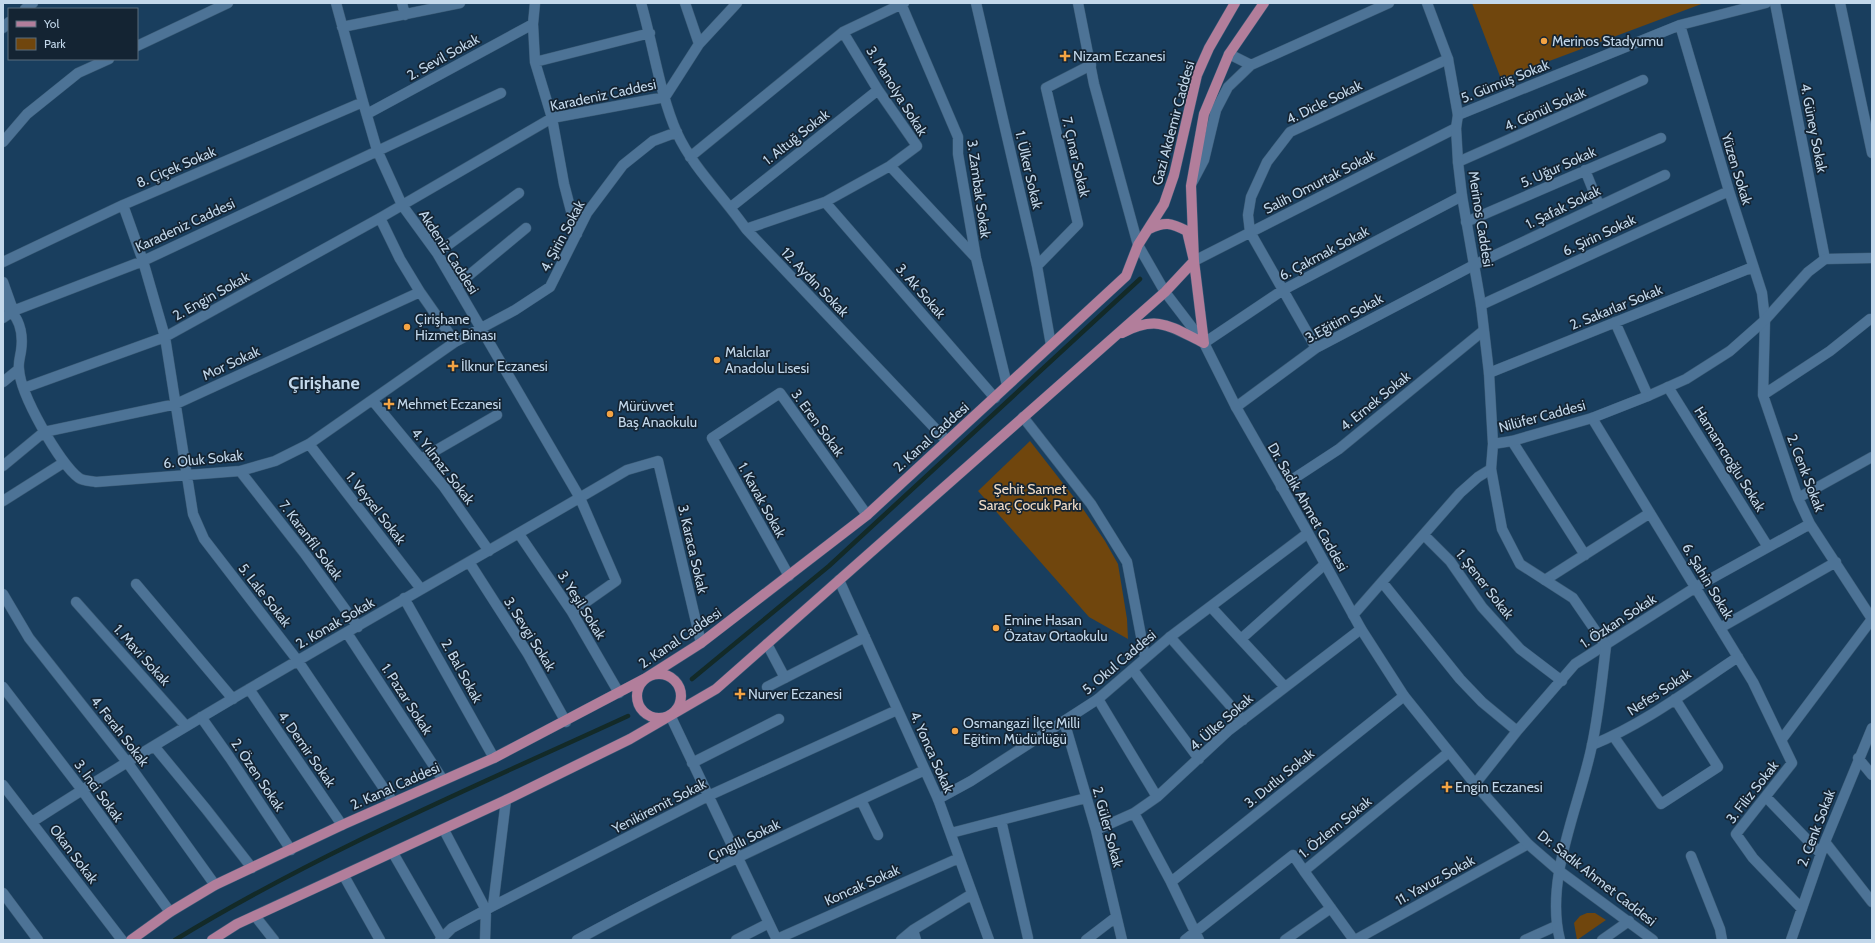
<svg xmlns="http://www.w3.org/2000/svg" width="1875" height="943" font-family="Cabin,sans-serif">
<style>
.green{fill:#70460d}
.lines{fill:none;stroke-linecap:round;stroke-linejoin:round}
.stream{stroke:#132a28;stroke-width:4.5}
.minor-casing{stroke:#3a5a75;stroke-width:11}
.tertiary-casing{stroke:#3a5a75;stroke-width:11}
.secondary-casing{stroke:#3a5a75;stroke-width:11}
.primary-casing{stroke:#3a5a75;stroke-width:11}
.minor{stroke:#4d7396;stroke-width:10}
.tertiary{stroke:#4d7396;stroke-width:10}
.secondary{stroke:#4d7396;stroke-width:10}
.primary{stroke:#b27e9b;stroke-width:10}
.poi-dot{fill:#f4a444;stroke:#142433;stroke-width:1.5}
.labels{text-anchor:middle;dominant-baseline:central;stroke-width:3.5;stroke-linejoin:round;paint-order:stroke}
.poi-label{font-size:14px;fill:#c3d8eb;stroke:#142433;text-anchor:start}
.street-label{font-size:14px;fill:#c3d8eb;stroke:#142433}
.park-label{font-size:14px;fill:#f0dcc7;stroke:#142433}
.district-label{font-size:18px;font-weight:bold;fill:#c3d8eb;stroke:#142433}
</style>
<rect width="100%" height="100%" fill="#193e5e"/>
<!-- green -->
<path class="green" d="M1472 3H1704L1501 79Z
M1030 441 1083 509 1105 541 1118 564 1127 619 1128 639 1089 617 978 491Z
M1587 913H1595L1606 920 1577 940 1574 923 1580 916Z"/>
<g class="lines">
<!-- stream -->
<path class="stream" d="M692 679 829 566 1140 279
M175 940C319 852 476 786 628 716"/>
<!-- minor casing -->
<g class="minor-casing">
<path id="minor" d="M336 3 363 102 377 150 402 205 437 253 580 498 616 581 572 612
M402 3 405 15
M535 3 533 24 535 62 552 118 564 184 577 234
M641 3C653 44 660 95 677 133 693 168 724 197 746 229L947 441
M685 3 699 44
M976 3 1037 266 1051 345
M1775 3 1825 259
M1840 3 1872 153
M902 6 958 137V154L976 258 1007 385
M1680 25 1729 191 1762 293 1765 320 1763 395 1798 498 1810 524 1872 619
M342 27 460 3
M137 46 228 3
M1229 54 1251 65
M535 62 650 33
M367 114 533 24
M1458 115 1680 25 1766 3
M3 142 27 114 78 73 109 59
M690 157 843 32 904 3
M1458 162 1643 80
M890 166 976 258
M1585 170 1599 205
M1193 181 1204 160 1216 110 1228 87 1251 65 1389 3
M825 202 995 398
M123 205 143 261 165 337 193 514 204 539 298 661 393 802
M731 207 878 90
M380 218 400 259 420 292 455 342
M1466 222 1661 138
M746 229 825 202 890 166 917 146 878 90 843 32
M437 253 519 193
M1194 261 1456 128
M3 262 123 205 363 102
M1037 266 1078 224 1046 88 1091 65
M3 282 13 310
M456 286 526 228
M3 303C19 316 24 331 21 351 20 357 18 364 19 369 20 394 59 463 79 478 83 481 91 481 96 482L240 471 275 461 309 444 455 342 515 310 550 287 587 213 623 165 653 141 677 132
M1481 305 1729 191
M3 318 13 311 143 261 501 93
M1615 322 1648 396
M1204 343 1283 290 1462 196
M1316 348 1250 232 1248 215 1251 197 1267 162 1290 132 1448 59
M1489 373 1753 267
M3 382 19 369
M1668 387 1768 547
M24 388 165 337 380 218 552 118 665 97 699 44 737 3
M1763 395 1830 351 1870 319
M373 401 444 487 489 551
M1236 407 1316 348 1474 265 1665 175
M1023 417 1091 504 1127 562 1145 657
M1592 418 1753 682 1792 763 1736 834 1753 858 1802 909
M1512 441 1585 555
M309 444 421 589
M421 459 497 415
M3 466 44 432 176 404 420 292
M240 471 305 554 358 627
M1281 487 1339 449 1483 331
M1798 498 1872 457
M3 501 63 463
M519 534 572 612 619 693
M1424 535 1450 561 1482 607 1520 649 1562 681
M469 562 528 654 566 722
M789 576 712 438 780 393 867 515
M839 580 938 799 989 940
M1545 580 1650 513
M1382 582 1460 679 1482 702 1517 731
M136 584 233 699
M3 594 29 638 127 762 215 885
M404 598 494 758
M76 602 186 726
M1211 607 1285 687
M1353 615 1460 493 1478 477 1491 469
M1720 628 1836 562
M347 633 443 780
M1170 637 1243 720
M1241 639 1325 564
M767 644 785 678
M1133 670 1199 759
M3 687 82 790 170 912
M767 687 865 637
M249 689 342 825
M1098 699 1157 797
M670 715 777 940
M201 717 230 758 291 850
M1064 721 1096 830 1122 940
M1614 737 1661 804 1718 767 1675 699
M1782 739 1872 619
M1592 745C1644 724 1691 688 1738 657
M154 746 206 809 252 868
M1858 758 1872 775
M692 763 779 719
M1475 784 1517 731 1575 664 1696 587 1810 524
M3 785 122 940
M1766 797 1821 854
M861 800 878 835
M1134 813 1171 882 1199 940
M1001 820 1028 938
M32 822C226 697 429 587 627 470L658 461 701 643
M444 830 486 910 485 940
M1096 830 1134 813 1157 797 1228 731 1361 629
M951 833 1086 798
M1825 842 1872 902
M393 853 442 938
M1691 856 1720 929 1722 940
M1304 871 1354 940
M344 876 380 940
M1171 882 1404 696
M3 893 38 940
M493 906 506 800
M255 916 274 940
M913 930 916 940
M777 939 959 858
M440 940 452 928 493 906 708 796 897 710
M577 940C690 878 808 824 925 770
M736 940 769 923
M901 940 913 930 972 894
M1086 940 1116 917
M1185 940 1293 855 1304 871 1449 752
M1285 940 1331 908
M1355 940 1528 844
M1525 940 1556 926
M1791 940 1825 842 1872 728"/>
</g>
<!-- tertiary casing -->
<g class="tertiary-casing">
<path id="tertiary" d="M25 9 33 3
M3 28 9 22"/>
</g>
<!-- secondary casing -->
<g class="secondary-casing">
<path id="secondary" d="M1078 3 1094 84 1138 245 1165 292 1204 343 1236 407 1308 533 1361 629 1404 696 1475 784 1528 844 1558 870 1653 940
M1427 3 1448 59 1458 115 1456 128 1458 162 1462 196 1481 305 1489 373 1493 444
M938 799 971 781 1098 699 1170 637 1308 533
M1560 940C1544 878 1580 805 1592 745 1599 712 1602 679 1606 646L1573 598 1520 564 1502 529 1491 469 1493 444 1512 441 1592 418 1648 396 1686 379 1730 351 1765 320 1808 272 1825 259 1872 258
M1602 940 1629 921"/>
</g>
<!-- primary casing -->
<g class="primary-casing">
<path id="primary" d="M1149 229C1165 221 1171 223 1187 231L1194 261 1204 343
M1122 333C1158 314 1171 327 1204 343
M637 696a22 22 0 1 1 44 0a22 22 0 1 1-44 0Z
M131 940 170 912 215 885 342 825 494 758 646 678 701 643 867 515 1126 276 1138 245 1164 204 1174 175 1197 75 1209 48 1235 3
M212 940 237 924 506 800 630 739 716 689 1165 292 1194 261 1191 186 1204 114 1229 54 1264 3"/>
</g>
<!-- minor -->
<use href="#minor" class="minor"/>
<!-- tertiary -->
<use href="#tertiary" class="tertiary"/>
<!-- secondary -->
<use href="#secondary" class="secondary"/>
<!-- primary -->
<use href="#primary" class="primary"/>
</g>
<!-- markers -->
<g class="poi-dot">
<circle cx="1544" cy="41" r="4"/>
<path d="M1063 50h4v4h4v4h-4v4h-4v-4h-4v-4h4z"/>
<circle cx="407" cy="327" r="4"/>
<circle cx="717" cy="360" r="4"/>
<path d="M451 360h4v4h4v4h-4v4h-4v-4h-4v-4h4z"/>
<path d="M387 398h4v4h4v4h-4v4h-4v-4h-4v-4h4z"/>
<circle cx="610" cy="414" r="4"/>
<circle cx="996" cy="628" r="4"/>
<path d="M738 688h4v4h4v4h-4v4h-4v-4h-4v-4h4z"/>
<circle cx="955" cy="731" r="4"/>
<path d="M1445 781h4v4h4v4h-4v4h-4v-4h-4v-4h4z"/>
</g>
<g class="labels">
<!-- poi labels -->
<g class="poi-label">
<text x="1552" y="41">Merinos Stadyumu</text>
<text x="1073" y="56">Nizam Eczanesi</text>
<text x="415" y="319">Çirişhane<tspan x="415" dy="16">Hizmet Binası</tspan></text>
<text x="725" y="352">Malcılar<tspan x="725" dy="16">Anadolu Lisesi</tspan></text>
<text x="461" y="366">İlknur Eczanesi</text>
<text x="397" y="404">Mehmet Eczanesi</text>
<text x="618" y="406">Mürüvvet<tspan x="618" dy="16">Baş Anaokulu</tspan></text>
<text x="1004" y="620">Emine Hasan<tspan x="1004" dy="16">Özatav Ortaokulu</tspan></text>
<text x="748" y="694">Nurver Eczanesi</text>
<text x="963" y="723">Osmangazi İlçe Milli<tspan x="963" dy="16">Eğitim Müdürlüğü</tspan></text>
<text x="1455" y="787">Engin Eczanesi</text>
</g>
<!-- street labels -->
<g class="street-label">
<text transform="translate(443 57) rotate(-29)">2. Sevil Sokak</text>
<text transform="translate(1505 81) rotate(-22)">5. Gümüş Sokak</text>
<text transform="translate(897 91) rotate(58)">3. Manolya Sokak</text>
<text transform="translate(603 95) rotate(-12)">Karadeniz Caddesi</text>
<text transform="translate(1324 102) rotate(-26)">4. Dicle Sokak</text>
<text transform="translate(1545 109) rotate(-24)">4. Gönül Sokak</text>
<text transform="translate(1173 123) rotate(-75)">Gazi Akdemir Caddesi</text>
<text transform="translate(1814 128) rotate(79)">4. Güney Sokak</text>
<text transform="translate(796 137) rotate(-38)">1. Altuğ Sokak</text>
<text transform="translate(1076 157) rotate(77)">7. Çınar Sokak</text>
<text transform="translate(176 167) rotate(-23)">8. Çiçek Sokak</text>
<text transform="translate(1558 167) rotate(-24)">5. Uğur Sokak</text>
<text transform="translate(1737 169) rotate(73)">Yüzen Sokak</text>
<text transform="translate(1029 170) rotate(77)">1. Ülker Sokak</text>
<text transform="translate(1319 182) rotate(-27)">Salih Omurtak Sokak</text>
<text transform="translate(979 189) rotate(82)">3. Zambak Sokak</text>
<text transform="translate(1563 207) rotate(-26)">1. Şafak Sokak</text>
<text transform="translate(1481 219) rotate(81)">Merinos Caddesi</text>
<text transform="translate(185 225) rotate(-25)">Karadeniz Caddesi</text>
<text transform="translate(1599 235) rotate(-25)">6. Şirin Sokak</text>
<text transform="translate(562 236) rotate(-62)">4. Şirin Sokak</text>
<text transform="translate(449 252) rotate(57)">Akdeniz Caddesi</text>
<text transform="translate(1324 253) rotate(-28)">6. Çakmak Sokak</text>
<text transform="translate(815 282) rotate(46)">12. Aydın Sokak</text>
<text transform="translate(921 291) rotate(49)">3. Ak Sokak</text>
<text transform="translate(211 296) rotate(-29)">2. Engin Sokak</text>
<text transform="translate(1616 307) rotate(-22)">2. Sakarlar Sokak</text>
<text transform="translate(1344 318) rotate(-29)">3.Eğitim Sokak</text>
<text transform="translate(231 363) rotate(-25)">Mor Sokak</text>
<text transform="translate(1375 401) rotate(-39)">4. Ernek Sokak</text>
<text transform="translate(1542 416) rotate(-15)">Nilüfer Caddesi</text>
<text transform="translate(818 423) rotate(54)">3. Eren Sokak</text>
<text transform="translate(931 437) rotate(-42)">2. Kanal Caddesi</text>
<text transform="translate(203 459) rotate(-6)">6. Oluk Sokak</text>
<text transform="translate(1730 459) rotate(58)">Hamamcıoğlu Sokak</text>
<text transform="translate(443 466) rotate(52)">4. Yılmaz Sokak</text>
<text transform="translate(1806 473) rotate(69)">2. Cenk Sokak</text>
<text transform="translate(762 500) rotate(61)">1. Kavak Sokak</text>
<text transform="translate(1308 507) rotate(60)">Dr. Sadık Ahmet Caddesi</text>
<text transform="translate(376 508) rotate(52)">1. Veysel Sokak</text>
<text transform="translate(311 540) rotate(53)">7. Karanfil Sokak</text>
<text transform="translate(693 549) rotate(77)">3. Karaca Sokak</text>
<text transform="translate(1708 581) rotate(59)">6. Şahin Sokak</text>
<text transform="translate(1485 584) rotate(52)">1. Şener Sokak</text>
<text transform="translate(265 595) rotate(52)">5. Lale Sokak</text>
<text transform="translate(582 605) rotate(58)">3. Yeşil Sokak</text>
<text transform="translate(1618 621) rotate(-33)">1. Özkan Sokak</text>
<text transform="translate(335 623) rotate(-30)">2. Konak Sokak</text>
<text transform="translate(530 634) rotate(58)">3. Sevgi Sokak</text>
<text transform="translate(680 638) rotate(-34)">2. Kanal Caddesi</text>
<text transform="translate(142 655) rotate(48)">1. Mavi Sokak</text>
<text transform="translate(1119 662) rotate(-40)">5. Okul Caddesi</text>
<text transform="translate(462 671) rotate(61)">2. Bal Sokak</text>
<text transform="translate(1659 692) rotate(-33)">Nefes Sokak</text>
<text transform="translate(407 699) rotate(57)">1. Pazar Sokak</text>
<text transform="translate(1221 722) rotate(-41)">4. Ülke Sokak</text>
<text transform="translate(120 731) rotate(52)">4. Ferah Sokak</text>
<text transform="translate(307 749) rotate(55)">4. Demir Sokak</text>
<text transform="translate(932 752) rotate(66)">4. Yonca Sokak</text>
<text transform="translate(258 775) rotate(56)">2. Özen Sokak</text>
<text transform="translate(1279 778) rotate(-39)">3. Dutlu Sokak</text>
<text transform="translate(395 786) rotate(-24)">2. Kanal Caddesi</text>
<text transform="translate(99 791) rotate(54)">3. İnci Sokak</text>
<text transform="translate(1752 792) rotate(-52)">3. Filiz Sokak</text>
<text transform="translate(659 806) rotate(-27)">Yenikiremit Sokak</text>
<text transform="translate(1108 827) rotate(75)">2. Güler Sokak</text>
<text transform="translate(1335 827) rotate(-39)">1. Özlem Sokak</text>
<text transform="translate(1816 828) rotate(-69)">2. Cenk Sokak</text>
<text transform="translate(744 840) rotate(-26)">Çıngıllı Sokak</text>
<text transform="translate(74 854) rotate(53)">Okan Sokak</text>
<text transform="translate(1597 878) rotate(38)">Dr. Sadık Ahmet Caddesi</text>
<text transform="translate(1435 880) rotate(-29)">11. Yavuz Sokak</text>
<text transform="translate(862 885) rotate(-24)">Koncak Sokak</text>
</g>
<!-- park labels -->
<g class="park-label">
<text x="1030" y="489">Şehit Samet<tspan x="1030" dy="16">Saraç Çocuk Parkı</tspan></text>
</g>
<!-- district labels -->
<g class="district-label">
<text x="324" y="383">Çirişhane</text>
</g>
</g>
<!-- border -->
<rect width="1875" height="943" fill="none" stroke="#c3d8eb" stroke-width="8"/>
<!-- legend -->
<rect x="8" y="8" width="130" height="52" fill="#142433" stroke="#5a6c7d"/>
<rect x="16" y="21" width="20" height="6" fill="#b27e9b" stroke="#5a6c7d"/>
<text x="44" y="28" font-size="12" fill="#c3d8eb">Yol</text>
<rect x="16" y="38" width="20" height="12" fill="#70460d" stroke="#5a6c7d"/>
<text x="44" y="48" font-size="12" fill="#c3d8eb">Park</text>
</svg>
